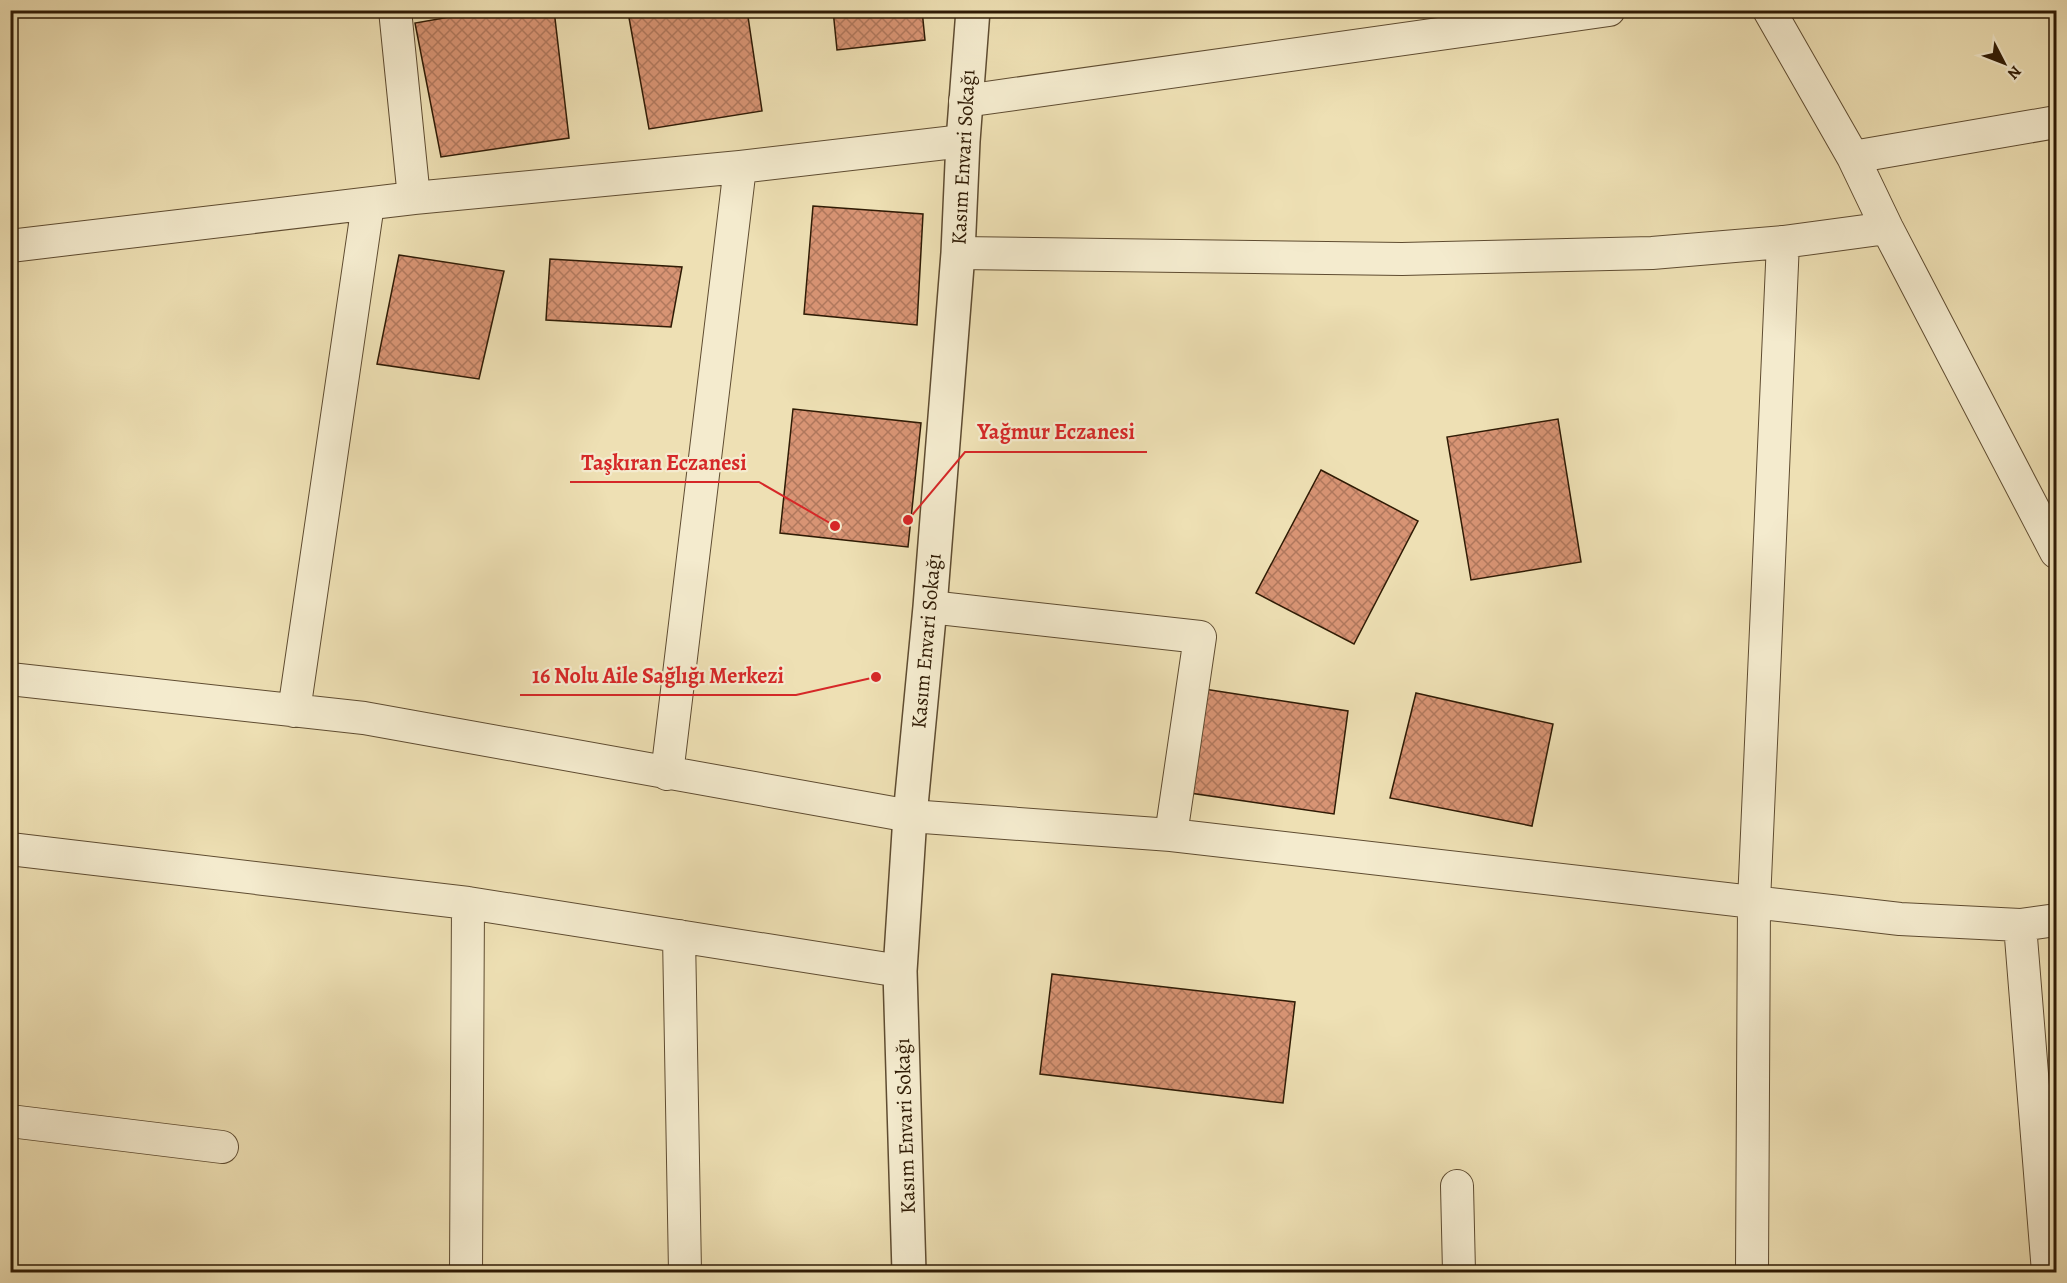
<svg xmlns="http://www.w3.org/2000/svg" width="2067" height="1283" font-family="Alegreya,serif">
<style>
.building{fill:url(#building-cross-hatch);stroke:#2f1b05;stroke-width:1.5}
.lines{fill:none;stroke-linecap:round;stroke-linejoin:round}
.minor-casing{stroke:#5f4c31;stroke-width:34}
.tertiary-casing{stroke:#5f4c31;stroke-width:36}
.minor{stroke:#f4ebce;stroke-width:32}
.tertiary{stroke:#f4ebce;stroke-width:33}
.labels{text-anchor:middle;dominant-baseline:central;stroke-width:4.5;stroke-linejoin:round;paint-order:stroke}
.street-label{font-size:21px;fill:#2f1b05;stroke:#f4ebce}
.leader{fill:none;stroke:#d62828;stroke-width:2}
.callout-dot{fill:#d62828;stroke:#f4ebce;stroke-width:2}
.callout-label{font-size:22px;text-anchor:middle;font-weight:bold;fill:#d62828;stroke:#f4ebce;stroke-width:4.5;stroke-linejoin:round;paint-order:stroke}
</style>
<defs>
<pattern id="building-cross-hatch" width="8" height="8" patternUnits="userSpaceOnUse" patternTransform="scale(1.5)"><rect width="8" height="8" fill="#d89474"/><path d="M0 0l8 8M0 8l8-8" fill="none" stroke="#b0785d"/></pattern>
</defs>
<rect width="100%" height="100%" fill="#eee0b4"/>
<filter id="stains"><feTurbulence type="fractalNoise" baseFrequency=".00333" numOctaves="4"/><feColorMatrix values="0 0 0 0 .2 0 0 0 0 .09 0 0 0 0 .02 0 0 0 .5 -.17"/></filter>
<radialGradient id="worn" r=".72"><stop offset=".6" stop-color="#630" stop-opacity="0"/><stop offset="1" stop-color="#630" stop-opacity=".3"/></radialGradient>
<!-- building -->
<path class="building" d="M490 10H554L569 138 441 157 415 23Z
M641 10H747L762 111 649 129 628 12Z
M833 10H922L925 40 837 50Z
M813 206 923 214 917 325 804 314Z
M399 255 504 271 479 379 377 364Z
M550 259 682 267 671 327 546 320Z
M793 409 921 423 908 547 780 533Z
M1558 419 1581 562 1471 580 1447 437Z
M1321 470 1418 521 1354 644 1256 593Z
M1204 689 1348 711 1334 814 1190 793Z
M1416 693 1553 724 1532 826 1390 798Z
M1052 974 1295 1002 1283 1103 1040 1074Z"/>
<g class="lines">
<!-- minor casing -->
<g class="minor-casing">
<path id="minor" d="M395 10 414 198
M1769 10 1853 157 1887 228 2056 552
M965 101 1609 10
M1853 157 2056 122
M10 246 414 198 740 167 963 141
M958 253 1402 259 1652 253 1783 242 1887 228
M930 607 1200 637 1171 835
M10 679 364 718 910 816 1171 835 1900 919 2020 925 2056 920
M294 711 368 204
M667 774 740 167
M10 849 468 903 900 971
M2020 925 2048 1272
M679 936 685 1272
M10 1121 222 1147
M1457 1186 1459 1272
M466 1272 468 903
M1752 1272 1754 902 1783 242"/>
</g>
<!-- tertiary casing -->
<g class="tertiary-casing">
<path id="tertiary" d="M909 1272 900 971 910 816 930 607 958 253 963 141 973 10"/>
</g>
<!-- minor -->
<use href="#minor" class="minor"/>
<!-- tertiary -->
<use href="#tertiary" class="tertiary"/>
</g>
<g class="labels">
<!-- street labels -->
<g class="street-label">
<text transform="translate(963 157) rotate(-87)">Kasım Envari Sokağı</text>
<text transform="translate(926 641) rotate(-85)">Kasım Envari Sokağı</text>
<text transform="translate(905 1126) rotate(-92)">Kasım Envari Sokağı</text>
</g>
</g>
<!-- callouts -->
<path class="leader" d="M908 520L965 452H1147M835 526L759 482H570M876 677L796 695H520"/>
<g class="callout-dot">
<circle cx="908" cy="520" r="6"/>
<circle cx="835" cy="526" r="6"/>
<circle cx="876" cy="677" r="6"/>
</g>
<g class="callout-label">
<text x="1056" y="439">Yağmur Eczanesi</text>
<text x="664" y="470">Taşkıran Eczanesi</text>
<text x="658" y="683">16 Nolu Aile Sağlığı Merkezi</text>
</g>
<!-- margin -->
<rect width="2067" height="1283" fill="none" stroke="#eee0b4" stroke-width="36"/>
<rect x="12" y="12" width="2043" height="1259" fill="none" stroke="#2f1b05" stroke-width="3"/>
<rect x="18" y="18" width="2031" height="1247" fill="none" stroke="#2f1b05" stroke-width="1.5"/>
<!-- north arrow -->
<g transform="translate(2004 63) rotate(132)" stroke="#f4ebce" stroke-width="4.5" paint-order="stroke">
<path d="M0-4.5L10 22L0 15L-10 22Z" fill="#2f1b05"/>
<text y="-9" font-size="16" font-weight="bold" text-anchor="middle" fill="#2f1b05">N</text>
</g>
<rect width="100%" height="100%" filter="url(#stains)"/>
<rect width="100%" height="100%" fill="url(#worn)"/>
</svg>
